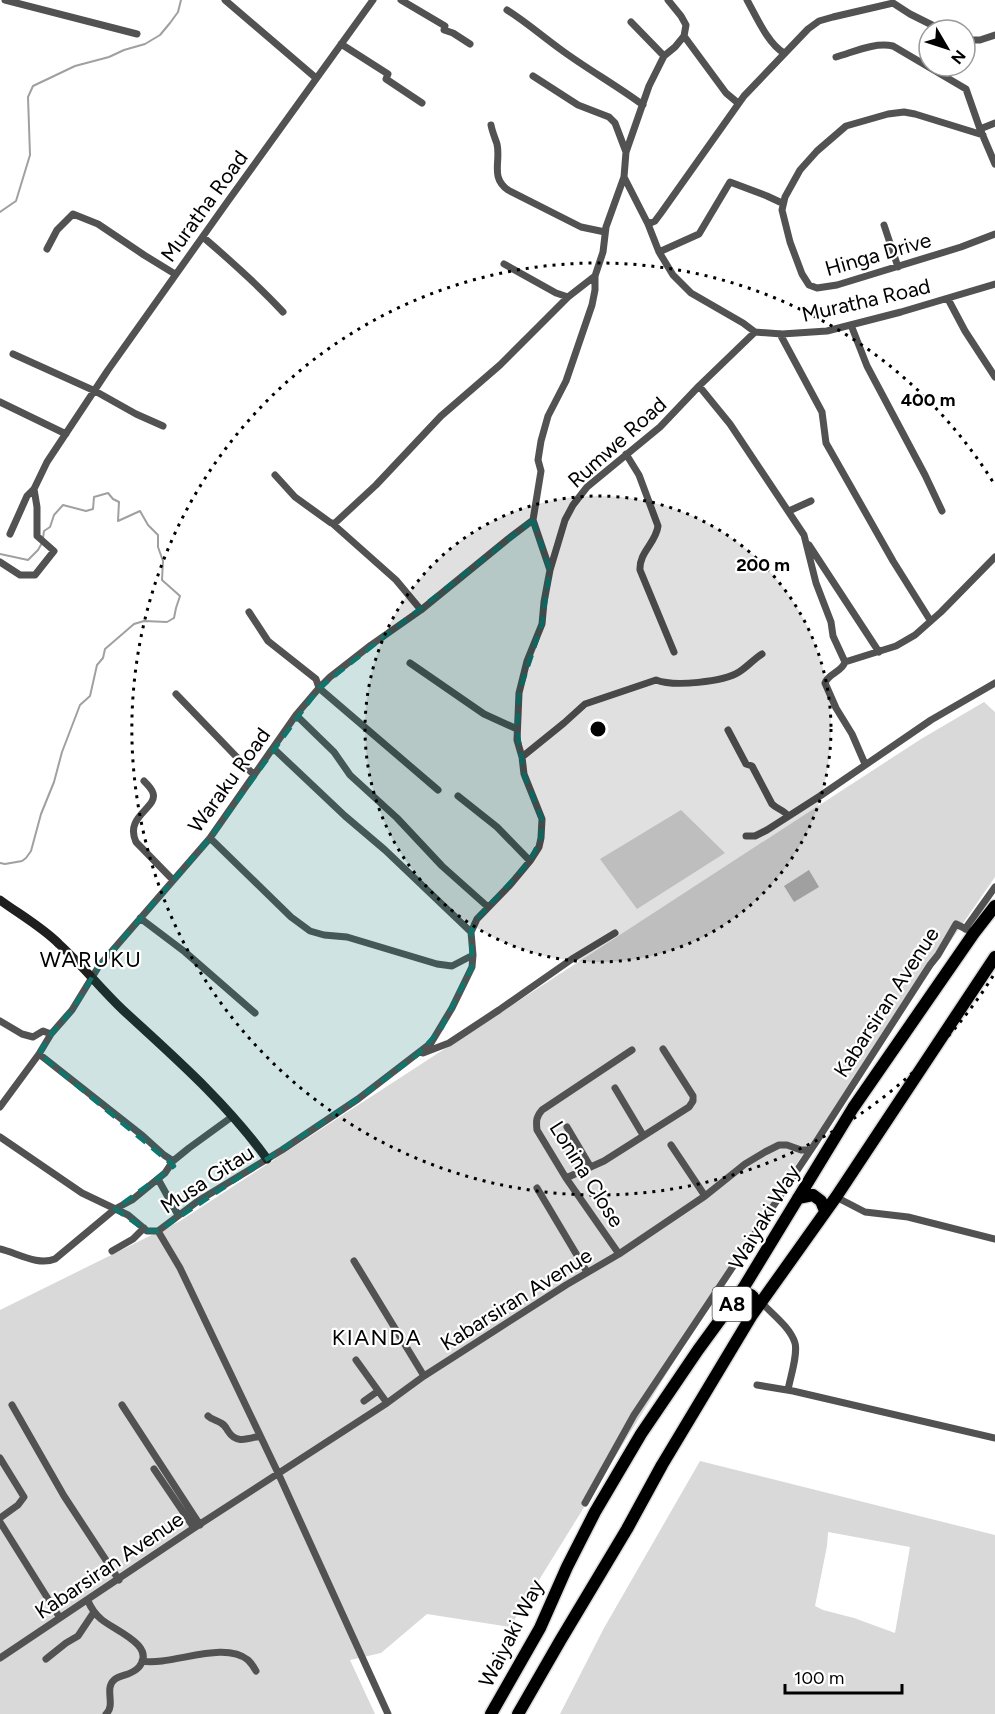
<svg xmlns="http://www.w3.org/2000/svg" width="995" height="1714" font-family="Figtree,sans-serif">
<style>
.green{fill:#d9d9d9;fill-rule:evenodd}
.water{fill:#a0a0a0}
.lines{fill:none;stroke-linecap:round;stroke-linejoin:round}
.stream{stroke:#a0a0a0;stroke-width:2}
.highway-casing{stroke:#dbdbdb;stroke-width:15}
.street{stroke:#525252;stroke-width:7}
.secondary{stroke:#1f1f1f;stroke-width:9}
.highway{stroke:#000;stroke-width:12}
.marked{fill:#0f766e;fill-opacity:0.2;stroke:#0f766e;stroke-width:4.5;stroke-dasharray:12 8;stroke-linejoin:round}
.ring{fill:none;stroke:#000;stroke-width:3;stroke-dasharray:3 6}
.labels{text-anchor:middle;dominant-baseline:central;stroke-width:4.5;stroke-linejoin:round;paint-order:stroke}
.shield{fill:#fff;stroke:#4c4c4c;stroke-width:1.5}
.shield-label{font-size:20px;font-weight:bold;fill:#000}
.street-label{font-size:21px;fill:#000;stroke:#fff}
.neighbourhood-label{font-size:22px;letter-spacing:1.5px;fill:#000;stroke:#fff}
.centre{fill:#000;stroke:#fff;stroke-width:3}
.ring-label{font-size:18px;text-anchor:middle;font-weight:bold;fill:#000;stroke:#fff;stroke-width:4.5;stroke-linejoin:round;paint-order:stroke}
</style>
<rect width="100%" height="100%" fill="#fff"/>
<!-- green -->
<path class="green" d="M984 702 995 712V877L795 1166 510 1627 427 1614 381 1653 350 1660 375 1714H0V1310L180 1221 921 739Z
M681 810 725 853 637 909 600 859Z
M700 1461 995 1535V1714H560L604 1628ZM828 1532 910 1547 895 1633 854 1618 823 1610 815 1606 827 1546Z"/>
<!-- water -->
<path class="water" d="M809 870 819 887 794 902 784 886Z"/>
<g class="lines">
<!-- stream -->
<path class="stream" d="M0 212 16 201 30 155 28 97 33 86 75 66 109 57 124 50 145 44 160 35 170 23 178 12 181 0
M0 554 28 560 38 550 42 543
M0 863 5 864 22 861 26 858 31 851 41 814 54 782 62 752 80 705 90 696 97 665 103 658 105 649 134 624 144 621 167 622 174 618 176 608 180 596 162 580 163 561 158 547V535L148 525 140 511 118 521 119 502 113 499 108 493 94 497 93 509 86 511 63 505 54 515 50 527 44 531 43 538"/>
<!-- highway casing -->
<g class="highway-casing">
<path id="highway" d="M798 1198 813 1195 821 1201 825 1211
M738 1295C750 1291 755 1295 757 1308
M491 1714 540 1628 567 1567 595 1512 641 1434 698 1350 744 1287 853 1108 974 933 995 906
M518 1714 560 1641 627 1529 662 1465 752 1315 836 1197 995 957"/>
</g>
<!-- street -->
<path class="street" d="M5 0 137 34
M225 0 316 78
M401 0 445 26 444 30 453 33 470 44
M668 0 681 16 686 25 684 36 675 47 664 56 649 86 626 152 624 177 648 224 659 252 673 275 691 293 743 323 755 332 782 334 827 331 901 312 995 284
M747 0C756 16 768 44 784 53
M507 10C526 22 542 36 560 49 587 69 616 85 643 105
M631 22 664 56
M684 36 726 93 738 103
M965 40H980L995 35
M341 44 388 74 386 79 422 103
M836 57C854 52 874 42 893 46L966 89 980 129
M533 76 578 105 609 117 615 123 626 152
M995 123 980 129 995 164
M491 125C492 131 495 138 497 144 501 162 490 177 508 190L581 227 605 232
M983 135 915 114 904 112 888 114 846 126 817 151 800 170 785 197 782 210 790 242 802 274 809 285 817 288 837 285 961 247 995 234
M648 224 655 221 661 213 744 96 808 29 819 21 833 17 893 3 910 14 942 30
M884 225 898 267
M203 237C231 261 258 285 283 312
M47 249 57 230 73 214 98 224 144 255 175 274
M659 252 699 234 730 182 767 196 782 203
M504 264 556 293 568 297
M948 299 965 331 995 377
M851 325 867 366 925 475 942 511
M780 334 822 412 826 443 893 561 930 620
M13 354 95 391 136 414 163 426
M699 386 730 424 804 535 816 583 831 622 833 636 845 662C842 672 829 673 825 683L836 708 852 734 865 764
M0 402 66 434
M626 454 639 475 658 526C656 543 639 552 640 570L674 652
M275 475 295 497 331 523H335L376 485 441 416 500 365 568 297 595 276
M789 511 811 501
M333 524 396 580 421 610
M10 534 27 496 34 489 47 462 108 370 228 201 373 0
M809 545 879 652
M0 562 20 575H35L54 551 37 536V507L34 489
M550 570 533 520 541 471 538 460 541 441 548 416 566 381 592 305 595 290V276L603 252 606 227 624 177
M249 612 268 641 316 679 319 688 438 790
M845 662 896 646 915 635 941 612 995 557
M410 663 484 714 517 729
M176 694 254 775
M296 715 334 752 350 775 397 818 442 866 488 907
M728 730 746 764 752 766 772 804C777 809 784 810 788 816
M273 748 345 816 385 850 471 932
M522 757 564 723 585 704 656 680C674 687 723 682 739 672 747 667 754 659 762 654
M144 781C147 784 152 789 153 793 158 808 124 816 136 842L173 880
M458 796 497 827 530 861
M746 836H755L767 830 820 796 931 720 995 683
M210 838 291 917 310 931 324 935 347 937 437 964 452 966 473 955
M140 918 185 952 255 1013
M965 929 995 887
M0 1021 22 1034 33 1037 43 1031 51 1034
M423 1053 449 1043 499 1010 572 959 615 933
M39 1054 143 1136 164 1155 173 1161
M615 1088 643 1135
M0 1107 39 1054 51 1034 72 1010 99 966 210 838 296 715 319 688 330 677 371 645 421 610 508 539 533 520
M567 1127 590 1166
M0 1137 82 1193 128 1215 147 1231H158
M671 1145 705 1196
M566 1178 604 1161 689 1107 693 1101V1096L663 1049
M158 1179 178 1215
M537 1188 587 1272
M836 1197 865 1212 908 1217 995 1239
M158 1231 198 1201 282 1150 358 1099 431 1043 452 1008 472 967 473 955 471 932 477 919 510 885 530 861 539 847 541 838 542 819 524 774 522 757 517 740 519 693 527 661 542 624 544 602 550 570 565 520 573 505 587 487 660 427 699 386 755 332
M158 1231 180 1268 279 1475 388 1714
M0 1249C17 1253 38 1266 55 1259L115 1209 132 1200 165 1173 173 1161 189 1148 233 1116
M112 1251 133 1239 144 1228
M619 1254 566 1178 537 1130C536 1121 536 1117 542 1110L632 1050
M354 1261 424 1376
M761 1302C772 1314 790 1327 795 1343 798 1355 790 1378 788 1390
M356 1360 387 1403
M757 1385 793 1391 995 1438
M364 1401 378 1391
M12 1405 64 1496 119 1580
M122 1405 200 1525
M208 1416C212 1420 217 1420 221 1423 225 1425 226 1428 228 1431 236 1444 247 1439 260 1436
M0 1458 24 1497 18 1505 0 1518
M154 1469 194 1528
M585 1503 634 1415 818 1139 930 965 938 955 956 924 974 933
M0 1522 60 1618
M88 1601C91 1608 95 1614 101 1619 113 1630 157 1645 139 1667 131 1676 121 1674 114 1680 104 1689 116 1705 106 1714
M0 1658 194 1528 387 1403 424 1376 566 1285 619 1254 705 1196 745 1164 765 1152 779 1145H787L801 1150H810
M46 1659 66 1643 78 1636 94 1612
M142 1661C172 1666 223 1640 248 1660 251 1663 254 1667 256 1671"/>
<!-- secondary -->
<path class="secondary" d="M0 900C19 914 42 927 59 944 82 965 101 989 123 1010 174 1057 226 1102 267 1159"/>
<!-- highway -->
<use href="#highway" class="highway"/>
</g>
<!-- marked area -->
<path class="marked" d="M533 520 550 570 542 624 519 693 517 729 524 774 542 819 541 838 530 861 477 919 471 932 472 967 441 1029 417 1055 358 1099 158 1231H147L115 1209 174 1166 39 1054 51 1034 72 1010 99 966 210 838 319 688Z"/>
<!-- distance rings -->
<circle cx="598" cy="729" r="233" fill="#000" fill-opacity=".12"/>
<g class="ring">
<circle cx="598" cy="729" r="233"/>
<path d="M993 976A466 466 0 1 1 993 482"/>
</g>
<g class="labels">
<!-- shield labels -->
<rect class="shield" x="712.5" y="1287" width="39" height="34" rx="4.5"/>
<g class="shield-label">
<text x="732" y="1304">A8</text>
</g>
<!-- street labels -->
<g class="street-label">
<text transform="translate(204 206) rotate(-54)">Muratha Road</text>
<text transform="translate(878 254) rotate(-16)">Hinga Drive</text>
<text transform="translate(866 300) rotate(-13)">Muratha Road</text>
<text transform="translate(617 442) rotate(-42)">Rumwe Road</text>
<text transform="translate(229 780) rotate(-54)">Waraku Road</text>
<text transform="translate(886 1002) rotate(-57)">Kabarsiran Avenue</text>
<text transform="translate(587 1174) rotate(58)">Lonina Close</text>
<text transform="translate(207 1179) rotate(-33)">Musa Gitau</text>
<text transform="translate(764 1217) rotate(-59)">Waiyaki Way</text>
<text transform="translate(516 1299) rotate(-32)">Kabarsiran Avenue</text>
<text transform="translate(109 1565) rotate(-34)">Kabarsiran Avenue</text>
<text transform="translate(511 1633) rotate(-63)">Waiyaki Way</text>
</g>
<!-- neighbourhood labels -->
<g class="neighbourhood-label">
<text x="91" y="959">WARUKU</text>
<text x="377" y="1337">KIANDA</text>
</g>
</g>
<circle cx="598" cy="729" r="9" class="centre"/>
<g class="ring-label">
<text x="928" y="406">400 m</text>
<text x="763" y="571">200 m</text>
</g>
<!-- north arrow -->
<g transform="translate(947 48) rotate(129)"><circle r="28" fill="#ffffff" stroke="#999999" stroke-width="1.5"/>
<path d="M0-4.5L10 22L0 15L-10 22Z" fill="#000000"/>
<text y="-9" font-size="16" font-weight="bold" text-anchor="middle" fill="#000000">N</text>
</g>
<!-- scale -->
<path d="M785 1684v9h117v-9" fill="none" stroke="#000000" stroke-width="3"/>
<text x="794" y="1684" font-size="18" fill="#000000" stroke="#ffffff" stroke-width="4.5" paint-order="stroke">100 m</text>
</svg>
